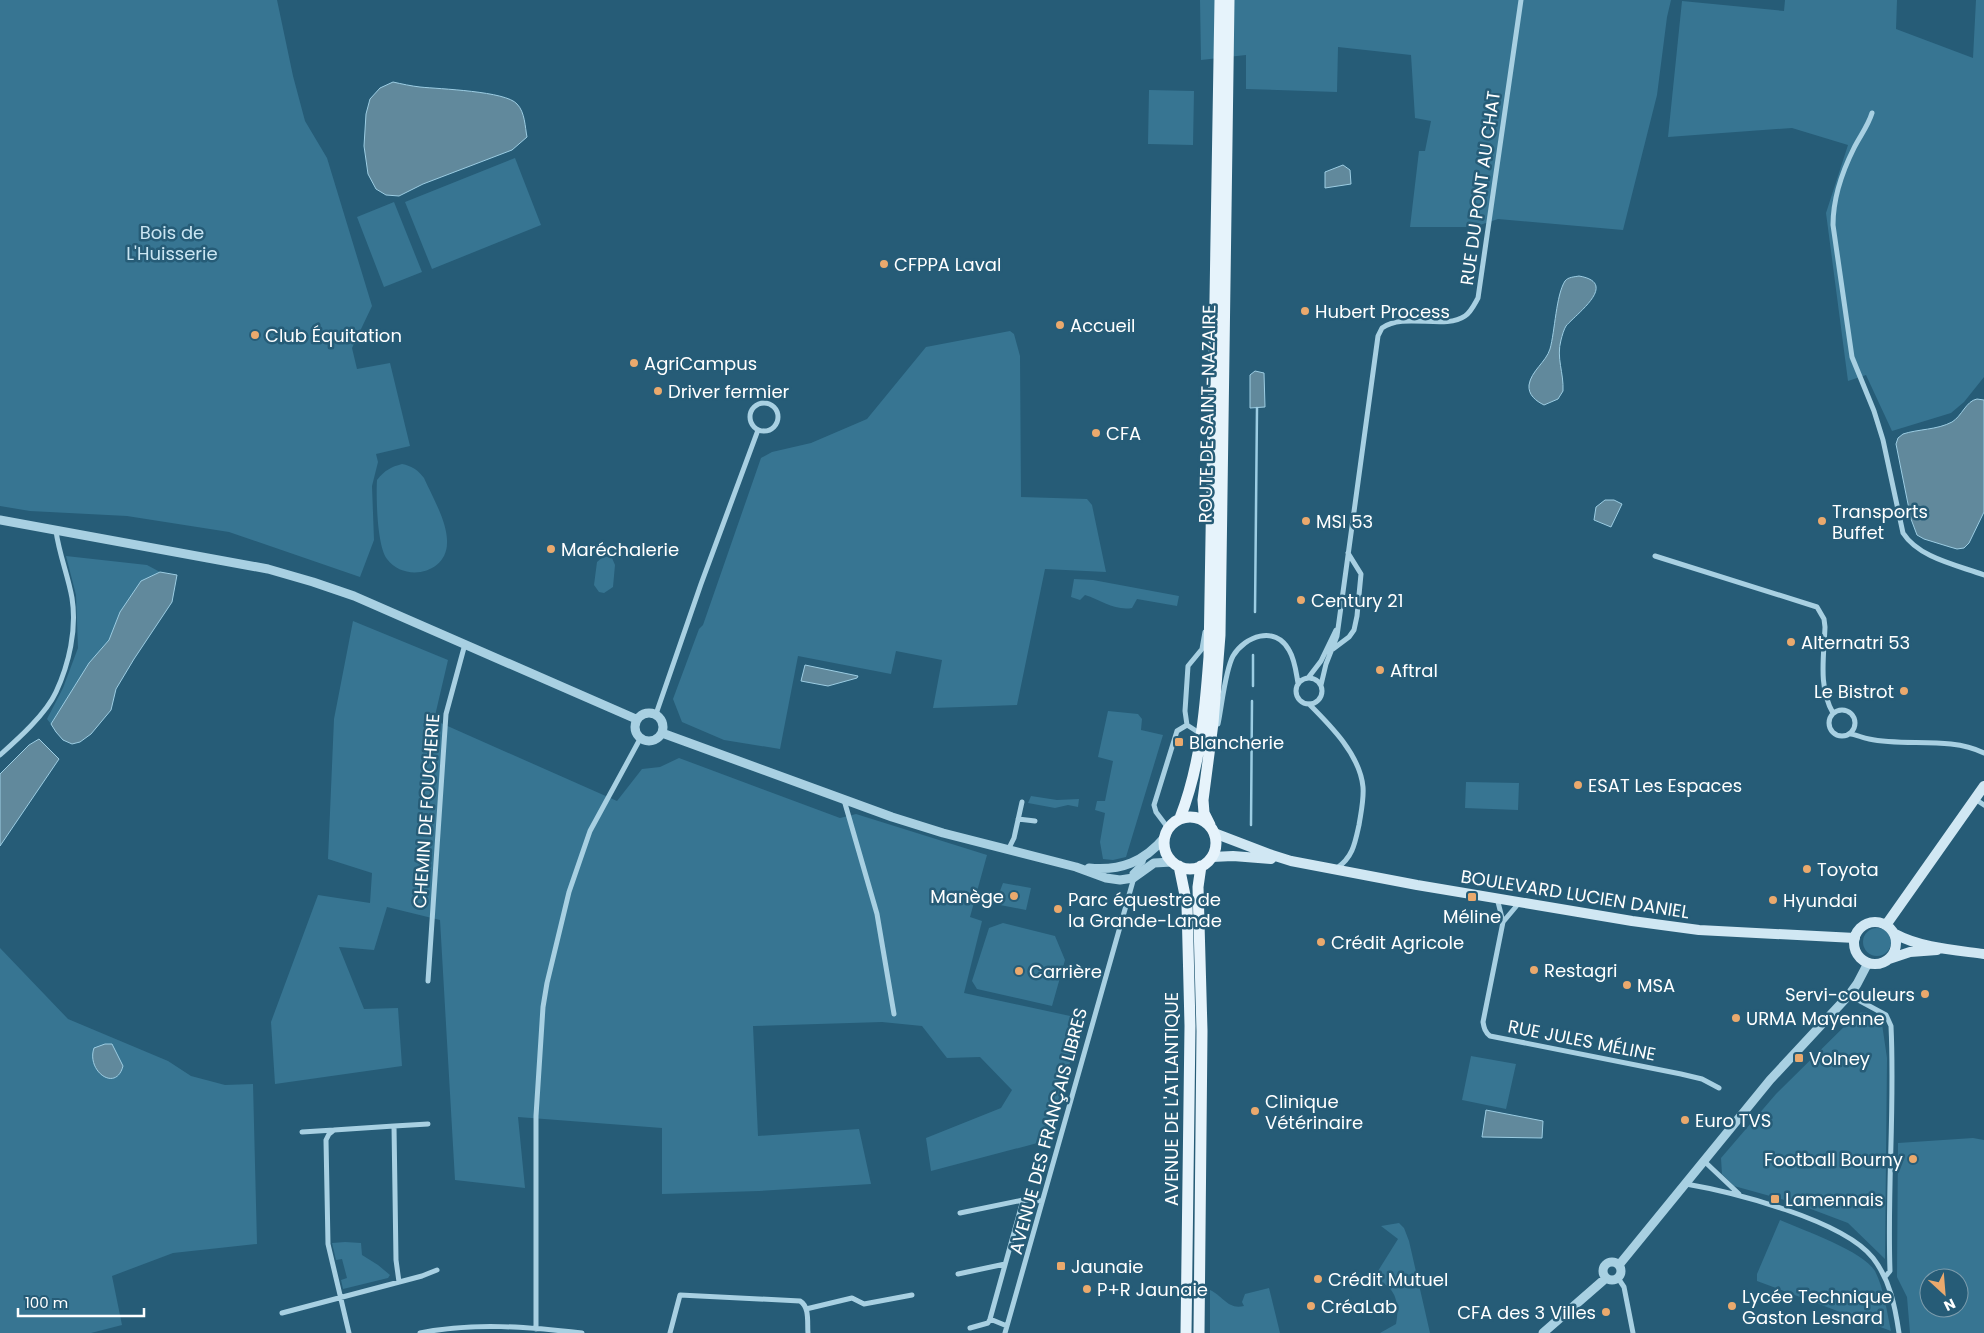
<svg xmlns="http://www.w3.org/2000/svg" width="1984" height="1333" font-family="Poppins,sans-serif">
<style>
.green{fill:#377592;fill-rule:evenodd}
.water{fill:#61899c;stroke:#9ccde3}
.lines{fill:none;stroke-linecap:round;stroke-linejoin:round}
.stream{stroke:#9ccde3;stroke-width:2.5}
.minor{stroke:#a8d0e2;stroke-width:5}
.tertiary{stroke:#a8d0e2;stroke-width:9}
.secondary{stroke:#d0e7f3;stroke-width:10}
.primary{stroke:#e6f3fb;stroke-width:11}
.poi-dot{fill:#eaa96d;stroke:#265c77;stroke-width:2}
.labels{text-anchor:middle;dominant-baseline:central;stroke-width:5;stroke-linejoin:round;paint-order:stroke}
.street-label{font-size:18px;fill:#fff;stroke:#265c77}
.park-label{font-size:18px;fill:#cae5f2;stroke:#265c77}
.poi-label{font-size:18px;fill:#fff;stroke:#265c77;text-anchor:start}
</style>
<rect width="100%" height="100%" fill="#265c77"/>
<!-- green -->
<path class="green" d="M0 0H277L293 76 305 121 327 158 372 306 352 348 357 369 390 363 410 446 376 454 378 462 372 486 374 540 360 577 229 532 127 516 30 511 0 506Z
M1200 0H1671L1667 17 1657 95 1623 230 1498 219 1474 227H1410L1419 151H1425L1431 121 1415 118 1411 55 1338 47 1337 92 1246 89V55L1201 60Z
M1785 0H1897L1896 29 1973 58 1976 0H1984V377L1964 402 1951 413 1892 431 1866 375 1848 381 1826 213 1848 145 1792 128 1668 137 1682 1 1784 11Z
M1149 90 1194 91 1193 145 1148 144Z
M515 158 541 225 432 269 405 202Z
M394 202 422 272 384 287 357 217Z
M1010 331 1014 334 1020 356 1021 497 1087 499 1092 505 1106 572 1045 569 1017 705 933 708 942 660 896 651 891 674 798 656 780 749 724 740 682 722 673 699 699 629 703 625 761 458 772 452 811 443 867 419 926 347Z
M402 464C412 466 418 470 424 478 432 496 448 523 447 543 447 573 405 583 387 559 377 546 376 497 377 480 385 470 391 467 402 464Z
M66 556 147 565 160 572 141 581 120 612 109 640 89 663 51 724 47 719 63 688 78 648 76 595Z
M604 556 612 558 615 565 613 587 604 593 599 592 594 585 597 562Z
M1074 579 1093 580 1179 596 1177 606 1137 599 1132 608C1115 611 1101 600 1085 595L1080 600 1071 597Z
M353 621 448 660 434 720 617 801 642 769 660 767 679 758 840 818 856 814 987 855 970 917 982 921 964 993 1084 1019 1045 1141 931 1171 926 1138 1001 1108 1012 1090 980 1057 947 1058 922 1026 882 1022 753 1026 758 1136 859 1129 871 1184 759 1191 662 1194V1128L518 1117 525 1188 455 1180 440 920 387 907 374 950 339 947 364 1009 398 1008 402 1066 275 1084 271 1022 318 895 370 903 372 873 328 859 334 719Z
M1108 711 1138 714 1142 719 1141 730 1163 735 1126 857 1113 860 1103 859 1100 842 1105 813 1095 810 1097 801H1105L1113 761 1098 757Z
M1466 782 1519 783 1518 810 1465 808Z
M1031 796 1057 800 1079 799 1078 807 1068 805 1055 808 1028 803Z
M1003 883 1031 888 1026 910 995 904Z
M1003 923 1055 936 1065 960 1052 1006 977 989 972 981 989 928Z
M1863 942a14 14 0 1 1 28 0a14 14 0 1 1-28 0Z
M0 948 68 1019 168 1061 191 1076 225 1085 253 1084 257 1244 173 1253 112 1276 122 1325 91 1333H0Z
M1866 1012 1882 1024 1887 1058 1885 1259 1848 1223 1795 1203 1734 1186 1722 1174 1721 1158 1776 1094 1858 1013Z
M1471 1056 1516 1064 1506 1109 1462 1100Z
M1973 1138 1984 1140V1333H1910L1907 1297 1897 1277 1898 1143ZM1929 1278H1959V1308H1929Z
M1780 1220C1803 1230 1863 1251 1875 1271 1884 1289 1887 1312 1891 1331L1757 1281V1274Z
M1399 1223 1404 1228 1409 1241 1430 1333H1380L1396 1324C1400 1303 1396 1285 1373 1279L1398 1239 1381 1226Z
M345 1242 361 1243 362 1255 378 1265 390 1275 388 1278 343 1289 341 1280 347 1278 342 1259 336 1260 332 1243Z
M1269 1288 1280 1333H1210V1290C1223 1296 1228 1310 1244 1306L1242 1302 1245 1294Z"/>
<!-- water -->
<path class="water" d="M393 82C402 84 411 86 420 87 439 89 506 91 517 104 525 112 525 127 527 137L512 150 423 184 399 196 386 195 376 189 368 174 364 146 366 114 370 99 380 88Z
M1343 165 1350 170 1351 184 1325 188V172Z
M1579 276C1620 283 1576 314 1566 326 1564 329 1562 336 1561 340 1556 358 1564 373 1563 391L1558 399 1544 405C1536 401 1528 395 1529 385 1531 371 1546 362 1550 349 1555 331 1556 295 1565 281 1568 277 1574 277 1579 276Z
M1255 371 1264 373 1265 407 1250 408V375Z
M1977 399 1984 400V512L1969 543 1964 548 1957 549 1950 547 1924 539 1917 535 1911 519 1896 444 1898 438 1903 434C1918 429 1937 430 1952 422 1962 416 1966 401 1977 399Z
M1605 500H1614L1622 504 1611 527 1594 520 1596 507Z
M160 572 177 575 172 602 134 659 116 689 111 710 91 734 80 742 72 744 63 740 56 732 51 724 89 663 109 640 120 612 141 581Z
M805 665 858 676 857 678 828 686 801 681Z
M39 739 59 759 0 846V774L29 745Z
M105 1044H112L123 1066C116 1093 86 1071 94 1048Z
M1486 1110 1543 1121 1542 1138 1482 1137Z"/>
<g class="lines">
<!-- stream -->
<path class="stream" d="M1255 612 1257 408
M1253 686V655
M1251 825 1252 701"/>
<!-- minor -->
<path class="minor" d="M1872 113C1868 126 1860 136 1854 148 1842 172 1833 198 1833 225L1852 357 1874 411 1883 440 1903 533C1919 558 1957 565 1984 575
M750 417a14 14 0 1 1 28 0a14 14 0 1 1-28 0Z
M1655 556 1817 607 1824 619 1825 627C1824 656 1818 687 1833 713
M1333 649 1349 637 1354 630 1357 616 1361 574 1348 553
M1296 691a13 13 0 1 1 26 0a13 13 0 1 1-26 0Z
M1308 678 1321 661 1336 630
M1321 685 1326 664 1337 636 1378 336 1382 328C1404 312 1445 330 1465 316 1471 312 1474 305 1478 298L1521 0
M1309 704C1331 726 1360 755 1363 787 1364 800 1361 812 1359 825 1355 843 1353 857 1337 868
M1829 723a13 13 0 1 1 26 0a13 13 0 1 1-26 0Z
M656 714 701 584 758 430
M1218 724C1222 705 1225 671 1233 656 1245 636 1275 625 1289 650 1295 660 1296 672 1298 683
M1187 725 1185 711 1188 666 1202 649 1205 632
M1187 725 1201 734
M1851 734C1857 735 1863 738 1869 739 1906 747 1949 736 1984 753
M0 755C18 739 46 714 56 692 69 664 77 629 72 598 68 575 59 554 56 531
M1975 799 1984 805
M844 800 877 914 894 1014
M1018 819 1035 821
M1168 828 1156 812 1154 805 1177 731 1187 725
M1008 850 1014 838 1022 802
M1497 898 1503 922 1483 1022C1484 1028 1485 1032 1490 1036L1681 1074 1702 1079 1719 1088
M1503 922 1519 903
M428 981 446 714 465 644
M1849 995 1886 1015 1891 1026C1895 1108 1887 1189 1890 1271L1885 1277
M394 1126 428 1124
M302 1132 334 1130
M1704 1161 1739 1194
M1686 1184C1733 1192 1843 1220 1873 1258 1890 1280 1895 1306 1899 1333
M960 1213 1023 1200 1042 1201
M958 1274 1005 1264
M1618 1278 1624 1287 1633 1333
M806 1309 852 1298 864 1304 912 1295
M282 1313 422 1276 437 1270
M990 1319 1007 1326
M970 1328 988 1323 990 1319 1023 1200
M536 1329V1116L543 1007 547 983 569 892 590 831 640 739
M349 1333 328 1244 326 1140 329 1134 334 1130 394 1126 396 1260 399 1282
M420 1333C474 1322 528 1327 582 1333
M670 1333 680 1295 800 1301C810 1307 807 1323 808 1333
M1005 1333 1133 881 1132 873 1143 862 1145 856"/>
<!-- tertiary -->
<path class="tertiary" d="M0 520 268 569 313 582 354 596 636 719
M635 727a14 14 0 1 1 28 0a14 14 0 1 1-28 0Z
M662 733 892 817 943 833 1076 867 1106 878 1120 880 1133 878 1154 863 1172 862
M1089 868C1121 871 1144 862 1165 837
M1603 1271a9 9 0 1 1 18 0a9 9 0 1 1-18 0Z
M1619 1265 1770 1080 1849 995 1857 984 1868 963
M1543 1333 1606 1278"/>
<!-- secondary -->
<path class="secondary" d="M1214 833 1272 855 1291 861 1417 885 1632 921 1699 930 1855 938
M1212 857 1233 856 1271 859
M1854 943a21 21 0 1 1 42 0a21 21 0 1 1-42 0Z
M1886 925 1984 786
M1895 934C1921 948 1955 950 1984 954
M1889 959 1910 952 1937 950"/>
<!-- primary -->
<path class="primary" d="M1164 843a26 26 0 1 1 52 0a26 26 0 1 1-52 0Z
M1180 818C1200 767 1205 712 1209 657L1220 0
M1210 825 1204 813 1203 800 1213 723 1220 635 1229 0
M1179 866 1187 905 1190 1026 1186 1333
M1199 1333 1202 1031 1198 887 1201 866"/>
</g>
<!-- markers -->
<g class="poi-dot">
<circle cx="884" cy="264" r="5"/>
<circle cx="1305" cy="311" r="5"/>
<circle cx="1060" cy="325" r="5"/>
<circle cx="255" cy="335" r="5"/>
<circle cx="634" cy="363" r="5"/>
<circle cx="658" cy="391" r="5"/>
<circle cx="1096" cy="433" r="5"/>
<circle cx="1306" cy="521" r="5"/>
<circle cx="1822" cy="521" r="5"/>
<circle cx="551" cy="549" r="5"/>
<circle cx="1301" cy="600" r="5"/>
<circle cx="1791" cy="642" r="5"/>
<circle cx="1380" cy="670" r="5"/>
<circle cx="1904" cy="691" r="5"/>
<rect x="1174" y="737" width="10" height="10" rx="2.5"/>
<circle cx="1578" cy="785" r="5"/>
<circle cx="1807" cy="869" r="5"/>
<circle cx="1014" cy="896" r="5"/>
<rect x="1467" y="892" width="10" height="10" rx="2.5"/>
<circle cx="1773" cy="900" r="5"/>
<circle cx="1058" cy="909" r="5"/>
<circle cx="1321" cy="942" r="5"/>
<circle cx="1534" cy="970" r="5"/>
<circle cx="1019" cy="971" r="5"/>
<circle cx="1627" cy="985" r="5"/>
<circle cx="1925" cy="994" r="5"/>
<circle cx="1736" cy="1018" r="5"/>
<rect x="1794" y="1053" width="10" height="10" rx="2.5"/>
<circle cx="1255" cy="1111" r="5"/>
<circle cx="1685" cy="1120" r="5"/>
<circle cx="1913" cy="1159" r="5"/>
<rect x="1770" y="1194" width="10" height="10" rx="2.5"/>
<rect x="1056" y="1261" width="10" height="10" rx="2.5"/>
<circle cx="1318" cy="1279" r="5"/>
<circle cx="1087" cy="1289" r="5"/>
<circle cx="1311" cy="1306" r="5"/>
<circle cx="1732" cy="1306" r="5"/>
<circle cx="1606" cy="1312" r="5"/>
</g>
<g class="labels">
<!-- street labels -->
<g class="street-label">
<text transform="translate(1480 188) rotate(-82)">RUE DU PONT AU CHAT</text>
<text transform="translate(1207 414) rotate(-89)">ROUTE DE SAINT-NAZAIRE</text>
<text transform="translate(426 811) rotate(-86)">CHEMIN DE FOUCHERIE</text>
<text transform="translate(1575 894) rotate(9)">BOULEVARD LUCIEN DANIEL</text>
<text transform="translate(1582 1040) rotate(11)">RUE JULES MÉLINE</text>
<text transform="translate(1171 1099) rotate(-90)">AVENUE DE L'ATLANTIQUE</text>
<text transform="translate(1048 1131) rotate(-75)">AVENUE DES FRANÇAIS LIBRES</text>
</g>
<!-- park labels -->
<g class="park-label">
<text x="172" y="232">Bois de<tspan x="172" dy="21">L'Huisserie</tspan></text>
</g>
<!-- poi labels -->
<g class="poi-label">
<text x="894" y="264">CFPPA Laval</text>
<text x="1315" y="311">Hubert Process</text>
<text x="1070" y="325">Accueil</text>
<text x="265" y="335">Club Équitation</text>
<text x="644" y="363">AgriCampus</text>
<text x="668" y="391">Driver fermier</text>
<text x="1106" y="433">CFA</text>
<text x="1832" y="511">Transports<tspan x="1832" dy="21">Buffet</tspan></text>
<text x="1316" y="521">MSI 53</text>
<text x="561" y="549">Maréchalerie</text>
<text x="1311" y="600">Century 21</text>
<text x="1801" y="642">Alternatri 53</text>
<text x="1390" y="670">Aftral</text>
<text x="1894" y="691" text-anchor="end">Le Bistrot</text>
<text x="1189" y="742">Blancherie</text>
<text x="1588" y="785">ESAT Les Espaces</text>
<text x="1817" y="869">Toyota</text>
<text x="1004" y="896" text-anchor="end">Manège</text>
<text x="1068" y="899">Parc équestre de<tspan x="1068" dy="21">la Grande-Lande</tspan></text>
<text x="1783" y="900">Hyundai</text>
<text x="1472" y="916" text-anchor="middle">Méline</text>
<text x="1331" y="942">Crédit Agricole</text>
<text x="1544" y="970">Restagri</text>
<text x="1029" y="971">Carrière</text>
<text x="1637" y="985">MSA</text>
<text x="1915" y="994" text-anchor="end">Servi-couleurs</text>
<text x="1746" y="1018">URMA Mayenne</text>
<text x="1809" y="1058">Volney</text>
<text x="1265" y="1101">Clinique<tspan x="1265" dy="21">Vétérinaire</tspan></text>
<text x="1695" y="1120">Euro TVS</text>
<text x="1903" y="1159" text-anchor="end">Football Bourny</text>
<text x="1785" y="1199">Lamennais</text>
<text x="1071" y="1266">Jaunaie</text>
<text x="1328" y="1279">Crédit Mutuel</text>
<text x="1097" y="1289">P+R Jaunaie</text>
<text x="1742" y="1296">Lycée Technique<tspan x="1742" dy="21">Gaston Lesnard</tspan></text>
<text x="1321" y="1306">CréaLab</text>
<text x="1596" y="1312" text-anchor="end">CFA des 3 Villes</text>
</g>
</g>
<!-- north arrow -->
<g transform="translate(1944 1293) rotate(154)"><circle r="24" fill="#265c77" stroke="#7d9dad"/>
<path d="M0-4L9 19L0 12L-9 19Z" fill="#eaa96d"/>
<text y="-8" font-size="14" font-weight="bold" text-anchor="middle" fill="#ffffff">N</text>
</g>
<!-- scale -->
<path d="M18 1308v8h126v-8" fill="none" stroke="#ffffff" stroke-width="2.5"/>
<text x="25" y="1308" font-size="15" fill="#ffffff" stroke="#265c77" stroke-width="4" paint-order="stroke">100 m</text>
</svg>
